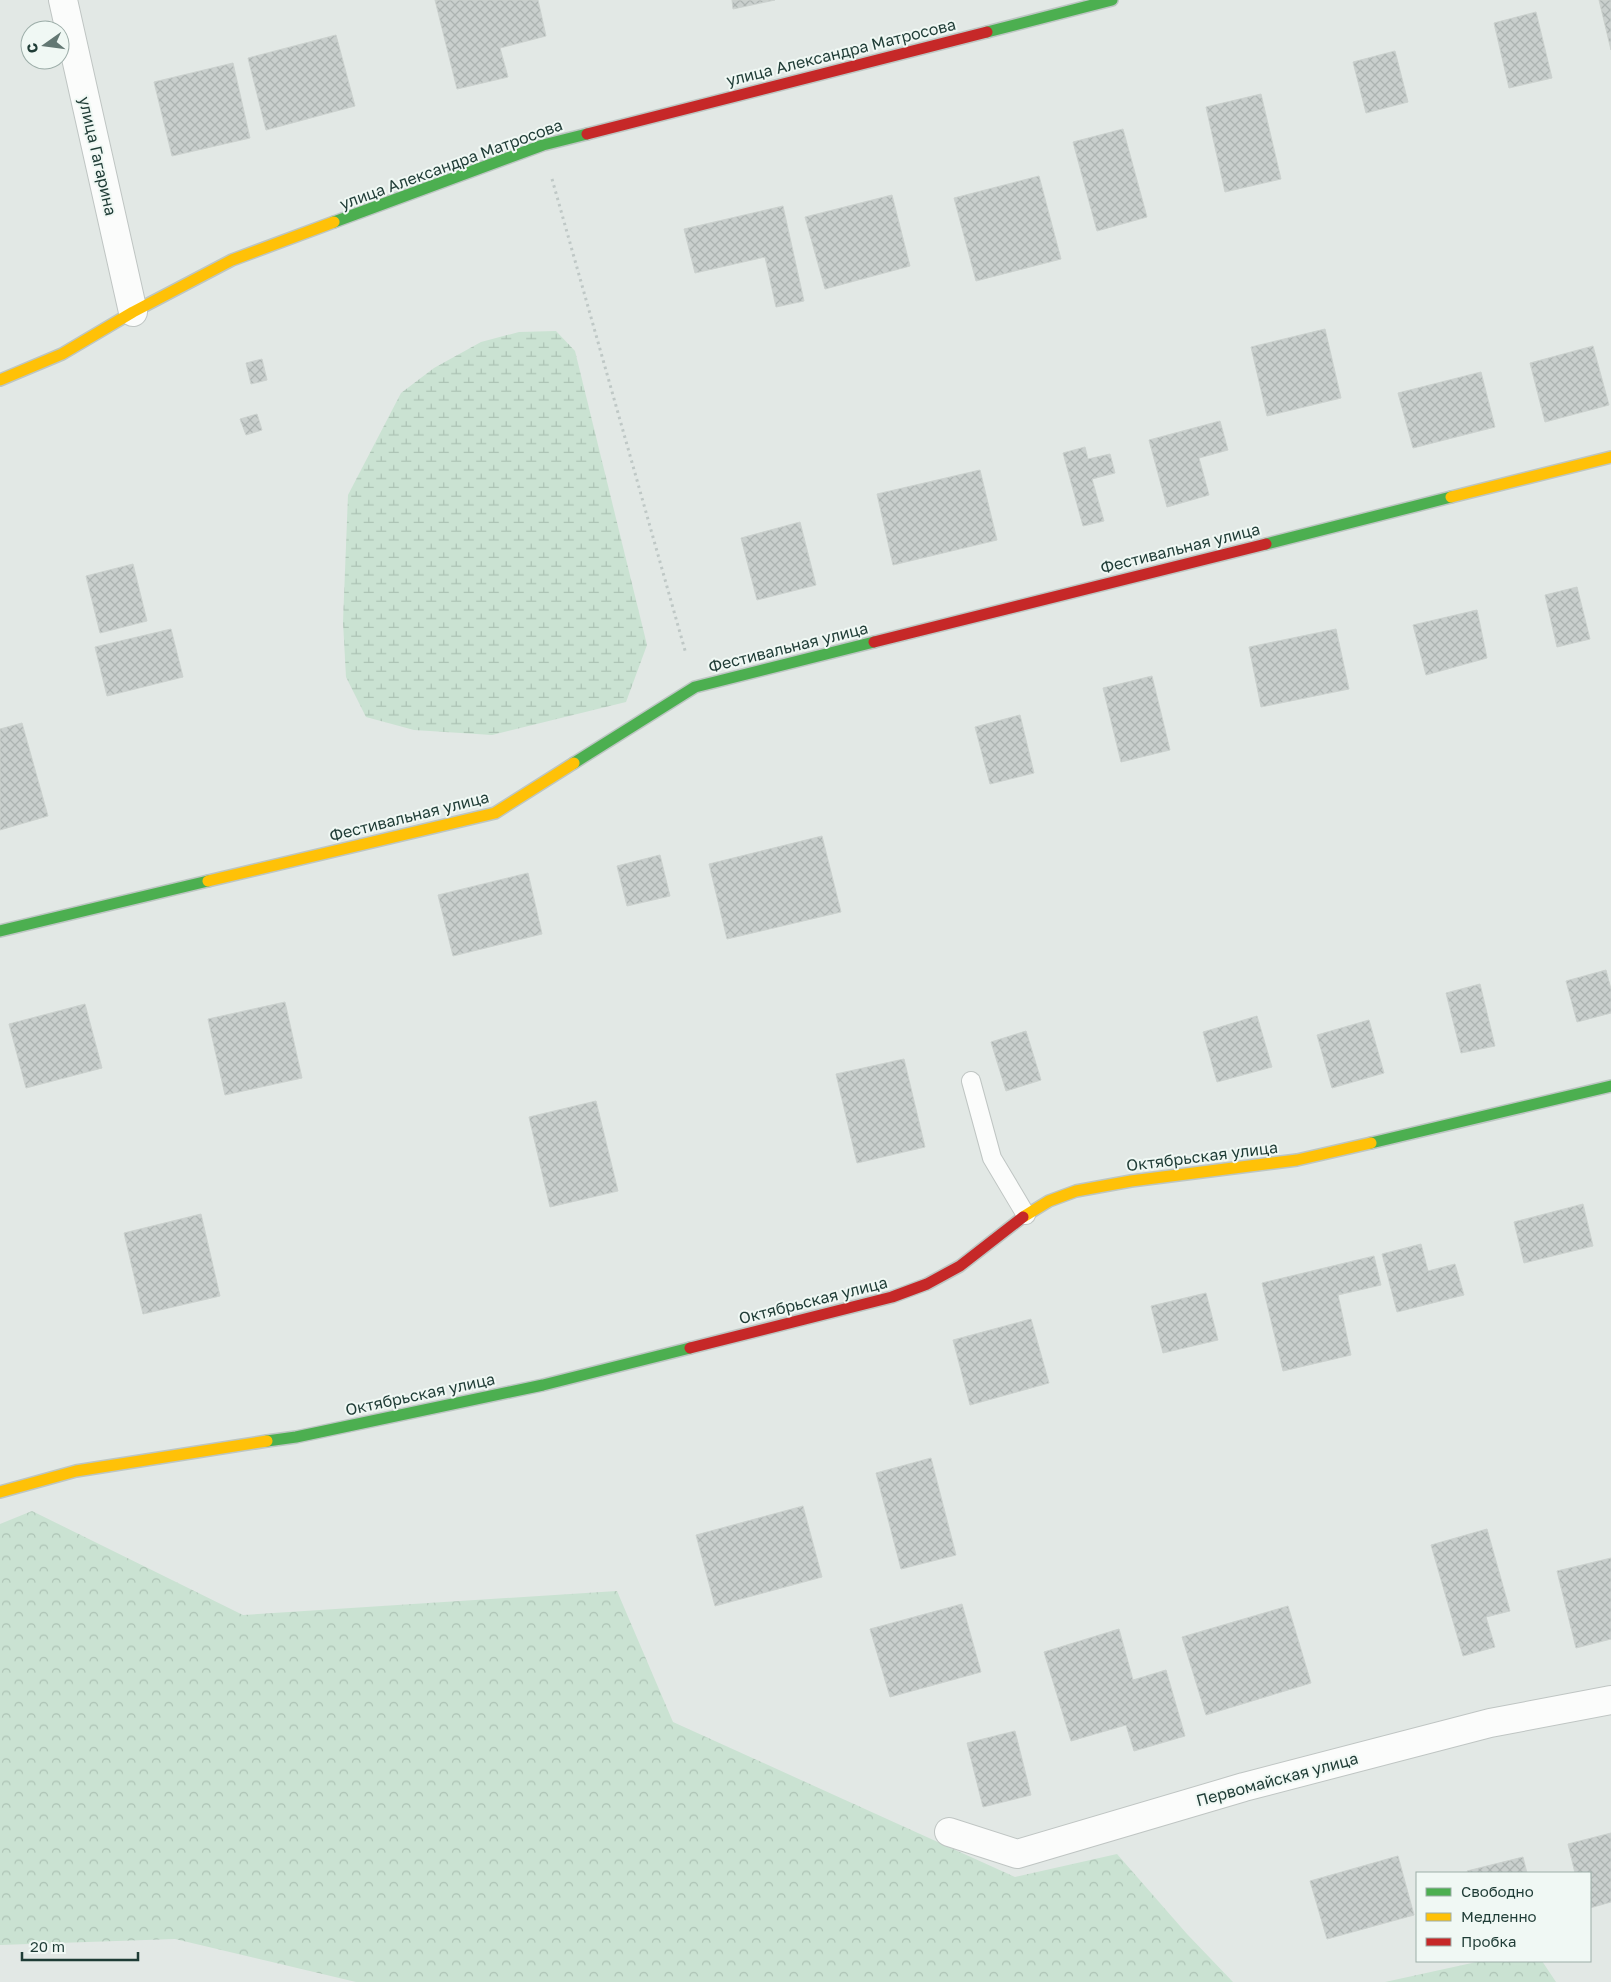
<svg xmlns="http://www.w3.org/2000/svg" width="1611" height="1982" font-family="'Golos Text',sans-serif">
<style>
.forest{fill:url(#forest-crowns)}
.wetland{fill:url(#wetland-marsh)}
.building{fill:url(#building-cross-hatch);stroke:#cbd1ce}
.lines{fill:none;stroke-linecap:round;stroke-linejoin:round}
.lane-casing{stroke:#bfc5c3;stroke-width:20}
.street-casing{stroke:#bfc5c3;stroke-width:30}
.fast-casing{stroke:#bdc6c3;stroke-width:14}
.slow-casing{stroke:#bdc6c3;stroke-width:14}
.jam-casing{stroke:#bdc6c3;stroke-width:14}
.path{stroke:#bfc8c6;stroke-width:3;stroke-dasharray:2.5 4;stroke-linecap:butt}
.lane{stroke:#fbfcfb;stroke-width:18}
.street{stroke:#fbfcfb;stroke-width:28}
.fast{stroke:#4caf50;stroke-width:11}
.slow{stroke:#ffc107;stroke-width:11}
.jam{stroke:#c62828;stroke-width:11}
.labels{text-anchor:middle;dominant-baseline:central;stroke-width:4;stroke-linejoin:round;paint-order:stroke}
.street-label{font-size:16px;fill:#1f3c36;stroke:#f0f8f4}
</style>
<defs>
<pattern id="forest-crowns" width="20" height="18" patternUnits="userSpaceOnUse" patternTransform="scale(1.25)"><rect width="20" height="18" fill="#cae2d2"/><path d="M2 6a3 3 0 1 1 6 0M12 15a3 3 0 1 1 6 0" fill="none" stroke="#adc3b5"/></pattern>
<pattern id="wetland-marsh" width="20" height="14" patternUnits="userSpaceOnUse" patternTransform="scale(1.25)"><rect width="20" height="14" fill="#cae2d2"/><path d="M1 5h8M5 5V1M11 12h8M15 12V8" fill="none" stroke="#adc3b5"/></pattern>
<pattern id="building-cross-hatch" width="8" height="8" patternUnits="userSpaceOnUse" patternTransform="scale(1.25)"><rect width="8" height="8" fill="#c9cfcd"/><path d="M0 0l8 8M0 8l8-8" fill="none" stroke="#acb3b1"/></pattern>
</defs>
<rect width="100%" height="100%" fill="#e2e8e5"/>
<!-- forest -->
<path class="forest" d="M32 1511 243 1615 617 1591 673 1722 1015 1877 1117 1854 1187 1934 1233 1982H356L175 1939 0 1945V1524Z
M1481 1961H1542L1556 1982H1385Z"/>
<!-- wetland -->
<path class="wetland" d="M556 331 575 351 647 645 626 702 492 735 414 730 366 717 346 677 343 622 348 495 401 393 434 368 481 342 519 332Z"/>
<!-- building -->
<path class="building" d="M435 0H538L546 36 500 48 508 77 457 89Z
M732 0H775L733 9Z
M1599 0H1611V50Z
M1536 12 1552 78 1509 88 1494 23Z
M336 35 355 106 266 130 248 58Z
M1395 51 1408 102 1366 113 1353 62Z
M233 63 250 138 172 156 154 82Z
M1261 94 1281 179 1225 192 1206 107Z
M1123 129 1147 217 1097 231 1073 142Z
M1039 176 1061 259 976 281 954 198Z
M892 195 910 266 825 289 805 217Z
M783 206 804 301 776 307 765 257 695 273 684 229Z
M1325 329 1341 398 1267 416 1251 347Z
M1593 346 1609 405 1545 422 1530 363Z
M262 359 267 380 251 384 246 363Z
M1481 372 1495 427 1413 448 1398 393Z
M257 414 262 430 246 435 240 419Z
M1220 421 1228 450 1199 458 1209 495 1167 507 1149 440Z
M1085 447 1088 459 1110 454 1115 473 1092 479 1104 521 1083 526 1063 453Z
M980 470 997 540 893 565 877 494Z
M800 522 816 585 757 600 741 538Z
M133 564 147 621 100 633 86 576Z
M1577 587 1590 639 1557 647 1545 595Z
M1477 610 1487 658 1426 675 1413 625Z
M171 629 183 677 107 696 95 647Z
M1336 629 1349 689 1261 707 1249 647Z
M1152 676 1170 750 1121 762 1103 688Z
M1020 715 1034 773 990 784 975 727Z
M22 723 48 816 0 830V729Z
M822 836 841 912 727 939 709 864Z
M660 855 670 896 627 906 617 866Z
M528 873 542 934 453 956 438 895Z
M1606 970 1611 989V1013L1577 1022 1566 981Z
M1480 984 1495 1046 1461 1053 1446 993Z
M285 1002 302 1078 225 1095 208 1019Z
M85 1004 102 1068 26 1088 9 1024Z
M1257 1016 1272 1067 1217 1082 1203 1032Z
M1369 1020 1384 1073 1332 1088 1317 1035Z
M1026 1031 1041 1080 1006 1091 991 1042Z
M904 1059 925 1147 857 1163 836 1074Z
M596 1101 618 1191 550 1207 529 1117Z
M1583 1204 1593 1246 1524 1263 1514 1222Z
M201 1214 220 1296 143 1314 124 1233Z
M1421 1244 1428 1271 1455 1264 1464 1295 1397 1312 1382 1254Z
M1374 1256 1381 1285 1338 1295 1351 1355 1283 1371 1262 1283Z
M1206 1293 1218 1340 1163 1353 1151 1306Z
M1031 1319 1049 1383 970 1405 953 1340Z
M931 1458 956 1555 901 1569 876 1473Z
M803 1506 822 1577 715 1606 696 1535Z
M1487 1529 1510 1611 1486 1617 1495 1647 1463 1656 1431 1545Z
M1611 1558V1639L1576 1648 1557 1571Z
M962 1604 981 1672 890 1697 870 1629Z
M1288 1606 1311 1683 1206 1715 1182 1637Z
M1119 1629 1133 1680 1166 1670 1185 1736 1134 1751 1126 1725 1071 1741 1044 1652Z
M1015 1731 1031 1795 983 1807 967 1743Z
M1611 1833V1902L1590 1908V1873H1575L1568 1844Z
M1398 1856 1414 1915 1327 1939 1310 1881Z
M1523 1857 1527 1873H1468L1467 1871Z"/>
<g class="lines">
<!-- lane casing -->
<g class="lane-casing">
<path id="lane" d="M971 1081 992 1158 1026 1215"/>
</g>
<!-- street casing -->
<g class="street-casing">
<path id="street" d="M63 0 133 312
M949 1832 1017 1854 1244 1787 1490 1723 1611 1700"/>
</g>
<!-- fast casing -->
<g class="fast-casing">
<path id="fast" d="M987 32 1112 0
M334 222 543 145 587 134
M1266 544 1451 497
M574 763 695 687 874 642
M0 931 208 881
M1371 1143 1611 1086
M267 1441 296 1437 543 1385 690 1348"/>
</g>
<!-- slow casing -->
<g class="slow-casing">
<path id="slow" d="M0 380 62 354 133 312 232 260 334 222
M1451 497 1611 457
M208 881 495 813 574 763
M1023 1217 1049 1201 1076 1191 1131 1181 1297 1160 1371 1143
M0 1492 76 1471 267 1441"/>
</g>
<!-- jam casing -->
<g class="jam-casing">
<path id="jam" d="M587 134 987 32
M874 642 1266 544
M690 1348 892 1297 927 1284 960 1266 1023 1217"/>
</g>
<!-- path -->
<path class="path" d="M552 179 686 654"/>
<!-- lane -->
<use href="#lane" class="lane"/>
<!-- street -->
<use href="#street" class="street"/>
<!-- fast -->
<use href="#fast" class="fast"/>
<!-- slow -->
<use href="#slow" class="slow"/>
<!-- jam -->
<use href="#jam" class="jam"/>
</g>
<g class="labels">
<!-- street labels -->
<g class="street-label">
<text transform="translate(841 52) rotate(-14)">улица Александра Матросова</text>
<text transform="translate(98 156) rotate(77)">улица Гагарина</text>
<text transform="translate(451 164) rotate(-20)">улица Александра Матросова</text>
<text transform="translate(1180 548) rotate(-14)">Фестивальная улица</text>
<text transform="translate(788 647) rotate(-14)">Фестивальная улица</text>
<text transform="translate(409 816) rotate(-14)">Фестивальная улица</text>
<text transform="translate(1202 1156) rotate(-7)">Октябрьская улица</text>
<text transform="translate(813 1300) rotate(-14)">Октябрьская улица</text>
<text transform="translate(420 1394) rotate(-12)">Октябрьская улица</text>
<text transform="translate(1277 1779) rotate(-15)">Первомайская улица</text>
</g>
</g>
<!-- legend -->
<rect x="1416" y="1872" width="175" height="90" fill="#f0f8f4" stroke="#9cada8"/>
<rect x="1426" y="1888" width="25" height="8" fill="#4caf50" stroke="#9cada8"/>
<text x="1461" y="1897" font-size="15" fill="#1f3c36">Свободно</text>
<rect x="1426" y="1913" width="25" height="8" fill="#ffc107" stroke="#9cada8"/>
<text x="1461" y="1922" font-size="15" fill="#1f3c36">Медленно</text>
<rect x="1426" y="1938" width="25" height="8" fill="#c62828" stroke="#9cada8"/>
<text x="1461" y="1947" font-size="15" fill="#1f3c36">Пробка</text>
<!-- north arrow -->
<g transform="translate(45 45) rotate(256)"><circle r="24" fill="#f0f8f4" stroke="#9cada8"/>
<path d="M0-4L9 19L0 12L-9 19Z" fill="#637873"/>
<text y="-8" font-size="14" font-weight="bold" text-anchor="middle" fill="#1f3c36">С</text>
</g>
<!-- scale -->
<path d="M22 1952v8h116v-8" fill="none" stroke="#1f3c36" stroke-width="2.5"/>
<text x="30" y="1952" font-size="15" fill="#1f3c36" stroke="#f0f8f4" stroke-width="4" paint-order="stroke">20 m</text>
</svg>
